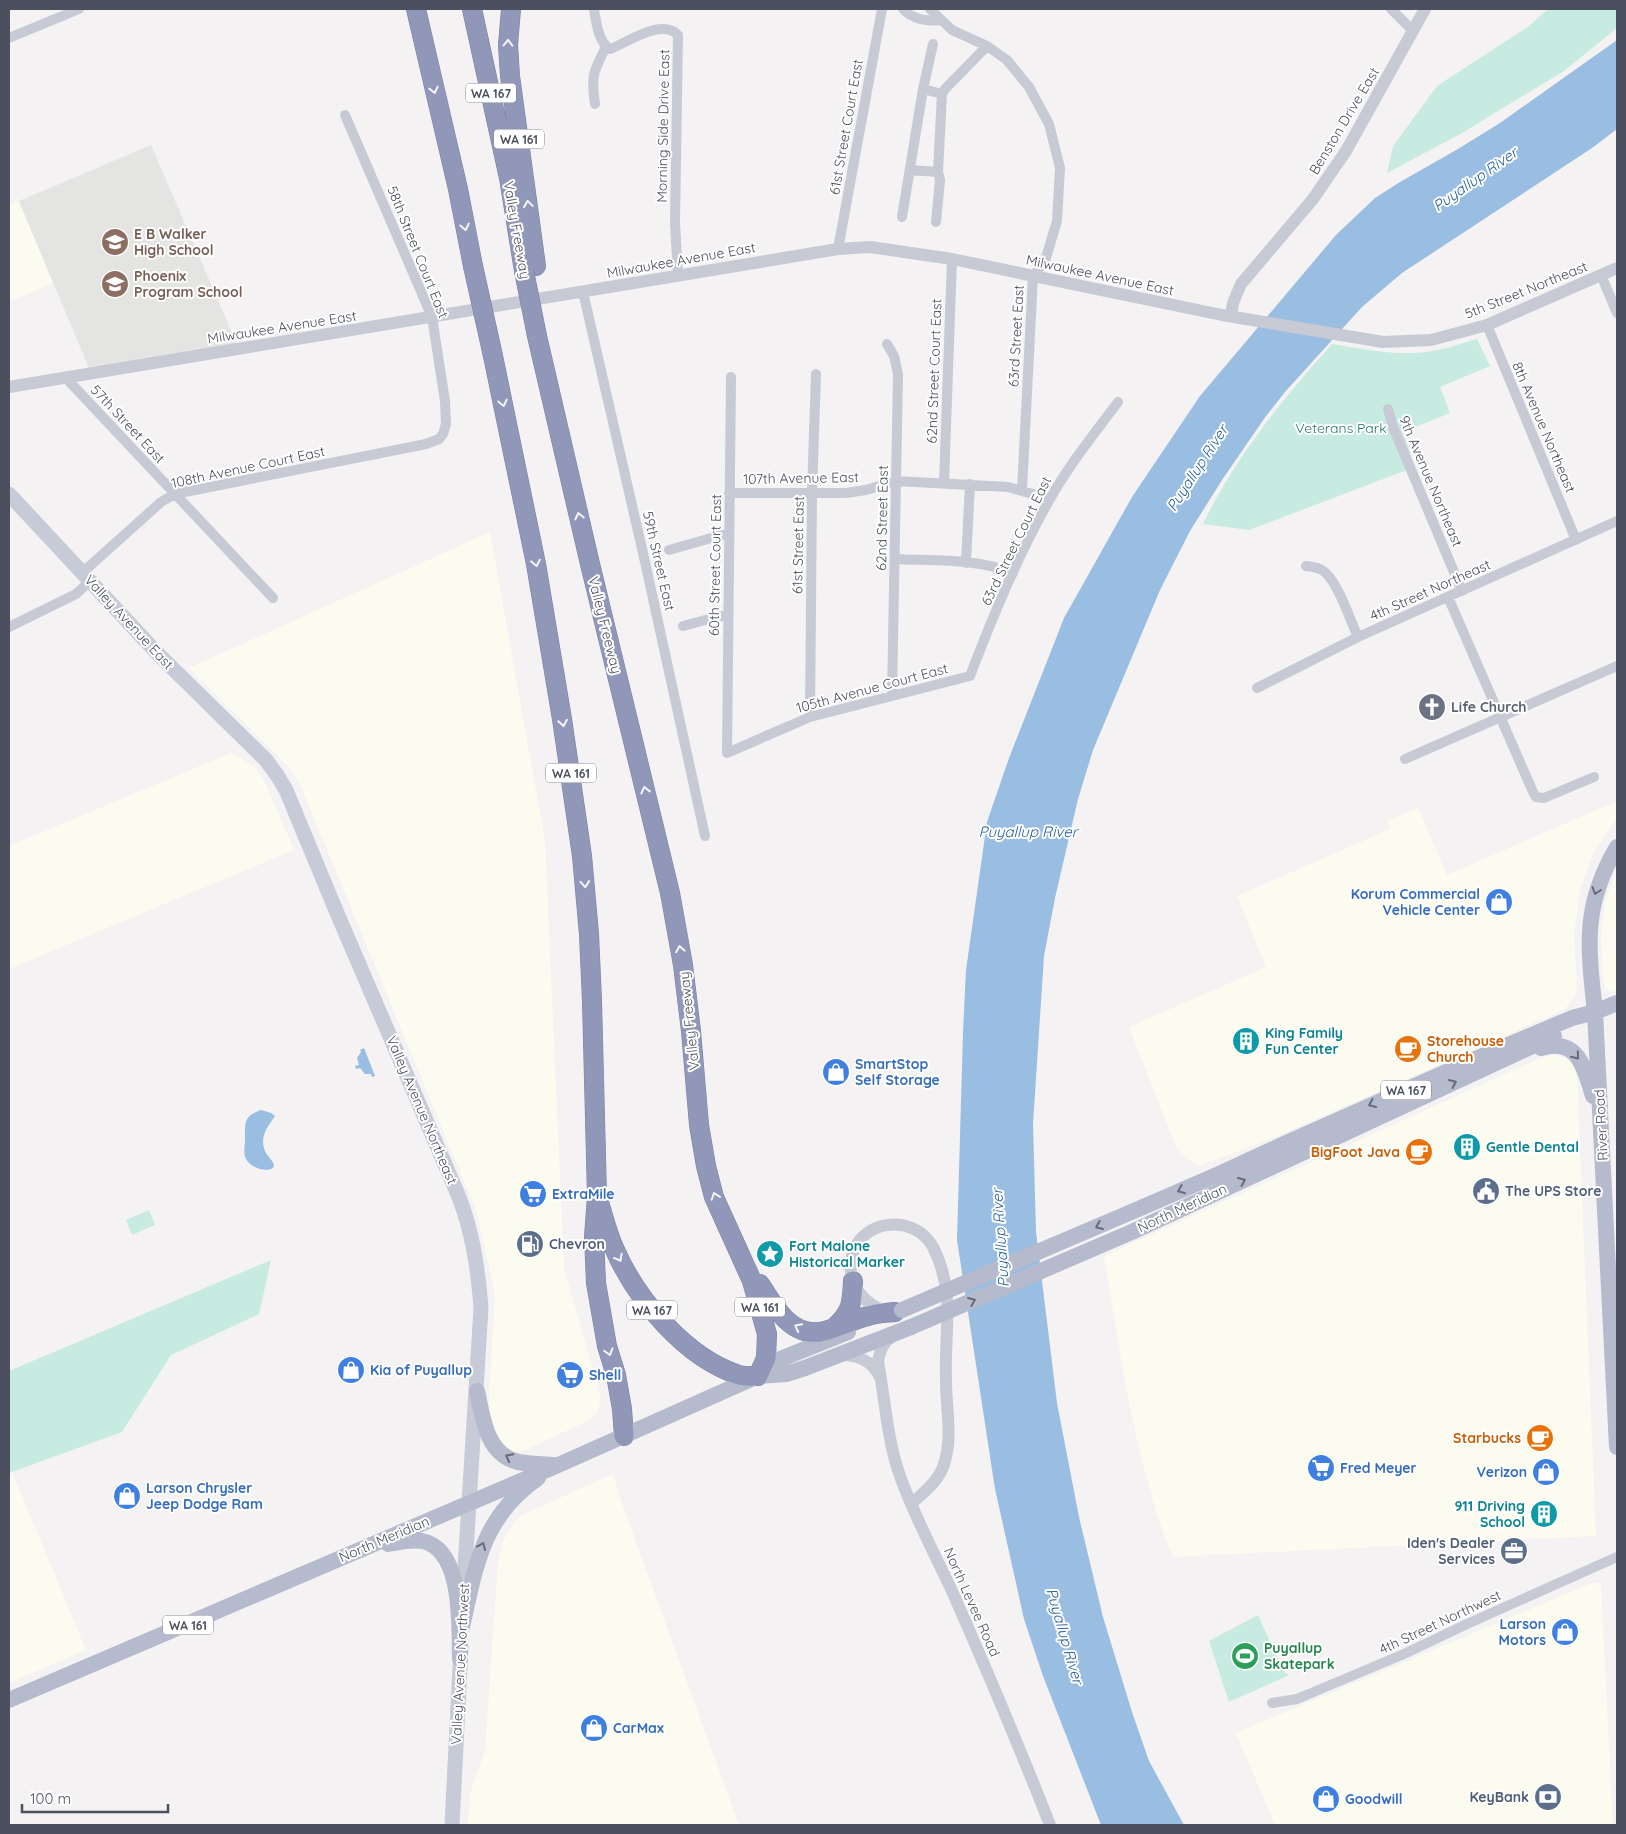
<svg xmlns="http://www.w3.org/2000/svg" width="1626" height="1834" font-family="Quicksand,sans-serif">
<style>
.commercial{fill:#fbfbef}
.education{fill:#e4e4e3}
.green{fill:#c7ebe0}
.water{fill:#9abde2}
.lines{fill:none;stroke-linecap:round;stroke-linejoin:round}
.motorway-casing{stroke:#7b82a5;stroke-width:20}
.minor{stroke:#c7cad4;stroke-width:10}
.tertiary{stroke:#c7cad4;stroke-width:12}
.secondary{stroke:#c7cad7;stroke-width:15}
.primary{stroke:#b5bacc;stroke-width:16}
.motorway{stroke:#9097b9;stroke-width:19}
.motorway-bridge-casing{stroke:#7b82a5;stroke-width:20;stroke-linecap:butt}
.primary-bridge{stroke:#b5bacc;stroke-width:16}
.motorway-bridge{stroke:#9097b9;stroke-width:19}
.oneway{stroke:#f4f5f8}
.oneway2{stroke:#666a79}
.labels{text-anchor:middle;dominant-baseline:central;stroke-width:4;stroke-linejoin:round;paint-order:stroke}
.shield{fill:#fff;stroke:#82848e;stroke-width:1}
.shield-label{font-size:12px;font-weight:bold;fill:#4c4f5d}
.street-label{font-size:14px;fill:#4c4f5d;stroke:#fff}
.education-label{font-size:14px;font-weight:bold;fill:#785e54;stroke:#fff;text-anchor:start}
.park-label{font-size:14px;fill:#247667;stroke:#fff}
.worship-label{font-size:14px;font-weight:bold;fill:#5b616d;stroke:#fff;text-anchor:start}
.shop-label{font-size:14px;font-weight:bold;fill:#366cbe;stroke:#fff;text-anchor:start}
.culture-label{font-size:14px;font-weight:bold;fill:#0d838f;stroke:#fff;text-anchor:start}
.food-label{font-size:14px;font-weight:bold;fill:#c56008;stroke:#fff;text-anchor:end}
.service-label{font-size:14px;font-weight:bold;fill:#4e5e75;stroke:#fff;text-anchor:start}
.leisure-label{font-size:14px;font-weight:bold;fill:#27864d;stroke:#fff;text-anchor:start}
.water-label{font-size:15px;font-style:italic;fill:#1f5c9c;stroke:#fff}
</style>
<rect width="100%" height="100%" fill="#f4f2f2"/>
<!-- commercial -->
<path class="commercial" d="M19 201 53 283 9 302V205Z
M490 532 545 841 564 1268 601 1398 598 1411 592 1419 525 1450 510 1453 501 1445 490 1423 489 1395 495 1294 476 1210 302 789 291 769 189 668Z
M231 753 254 766 264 780 294 850 9 969V846Z
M1617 801V819L1599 843 1592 857 1580 889 1574 936 1577 987 1575 996 1565 1009 1275 1137 1200 1166 1195 1164 1177 1149 1129 1027 1266 967 1237 896 1390 829 1387 821 1418 808 1447 875Z
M1617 870V990L1611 992 1605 988 1603 977 1601 938 1605 901Z
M1551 1055 1560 1056 1568 1060 1574 1067 1577 1076 1596 1536 1174 1557 1167 1543 1156 1511 1140 1453 1127 1393 1104 1256 1536 1060Z
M12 1472 86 1650 9 1683V1473Z
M613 1474 621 1501 739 1825H468L470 1793 485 1751 498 1562 503 1541 514 1523 522 1515Z
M1592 1583H1597L1601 1585 1613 1825H1275L1236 1733Z"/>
<!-- education -->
<path class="education" d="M151 145 239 349 91 373 19 201Z"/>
<!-- green -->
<path class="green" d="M1548 9H1617V28L1564 71 1462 133 1387 173 1393 146 1437 86 1529 26Z
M1477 339 1490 366 1440 387 1450 413 1403 432 1415 467 1249 530 1203 524C1235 457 1283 399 1332 344 1364 349 1399 357 1432 351 1447 349 1462 343 1477 339Z
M149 1210 155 1225 132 1235 126 1220Z
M271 1260 259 1314 171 1355 122 1432 9 1473V1371Z
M1258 1615 1283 1671 1289 1675 1229 1702 1209 1641Z"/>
<!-- water -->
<path class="water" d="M1617 40V129L1592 148 1402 273 1362 307 1285 392 1266 416 1222 480 1190 531 1160 590 1093 750 1078 799 1055 898 1044 956 1033 1124 1036 1232 1057 1403 1079 1517 1103 1617 1132 1712 1149 1761 1184 1825H1101L1043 1676 1024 1619 995 1489 957 1240 963 1032 966 970 987 822 1009 758 1064 618 1132 497 1200 396 1336 235 1375 198 1400 182 1458 149 1500 123Z
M364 1048 375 1076 372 1077 371 1074H365L360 1068 356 1069 355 1066 359 1065 357 1058 361 1052 360 1050Z
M261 1110 271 1113 275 1116C268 1126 259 1137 265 1151 267 1156 272 1159 274 1165L273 1168C265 1173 250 1167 246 1159 243 1153 245 1146 245 1140 245 1123 243 1116 261 1110Z"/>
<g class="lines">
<!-- motorway casing -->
<g class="motorway-casing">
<path id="motorway" d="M416 9 458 189 473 266
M472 9 509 178 524 271
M511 9 508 45 510 76 536 266
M537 336 590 564 670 893 683 965 691 1031 699 1125 706 1166 714 1197 752 1281 767 1334 766 1358 758 1376C752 1376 745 1377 739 1375 686 1358 637 1300 615 1250 607 1233 603 1214 597 1196
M493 356 536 564 562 719 582 856 589 934 592 1001 597 1196 594 1237 596 1283 607 1346 616 1375 622 1409 624 1436
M760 1284C774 1306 790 1336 820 1332 836 1329 852 1320 868 1316 876 1313 886 1313 895 1312
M836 1326C852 1311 852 1302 853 1281"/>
</g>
<!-- minor -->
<path class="minor" d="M594 9C596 21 598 42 610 49 629 42 661 18 678 35L675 223 678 276
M903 9C912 19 927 22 941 20
M930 9 952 30 987 46 1007 60 1029 87 1049 124 1060 168 1057 221 1045 261 1033 276 1022 490
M1391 9 1413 31
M9 38 79 9
M933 44 923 89 942 94
M595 104C591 76 593 72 606 47
M910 170 938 172 940 180 936 222
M938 172 942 94 945 89 987 46
M902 217 923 89
M838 249 882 9
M1601 275 1617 313
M583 292 643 553 705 836
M1487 325 1576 540
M887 344 894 356 898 374 892 695
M65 377 273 598
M731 377 727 753 810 717 970 676C993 616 1018 555 1050 499 1069 465 1094 434 1118 402
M1388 409 1393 427 1462 591
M944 483 952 259
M729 493H846L866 490 896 481 1008 487 1050 499
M669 550 729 533
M895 559C933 561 976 558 1013 573
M966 563 970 484
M1306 566C1312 567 1317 567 1322 570 1337 579 1350 620 1358 637
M82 573 161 502 175 494 426 444 439 439 443 434 446 424 445 401 432 317 345 115
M1448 597 1533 792 1536 797 1544 798 1594 777
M683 626 728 614
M9 627 76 594 90 581
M1257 688 1358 637 1617 521
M810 717 812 493 816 374
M1405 759 1617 666
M1272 1703 1297 1699 1404 1654 1467 1624 1617 1557"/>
<!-- tertiary -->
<path class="tertiary" d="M1231 316 1233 303 1241 284 1313 199 1346 151 1425 9
M9 387 838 249 870 247 952 259 1222 315 1383 342 1431 340 1487 325 1617 268
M888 1311C865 1307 848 1284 851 1261 856 1220 913 1211 933 1247 956 1292 944 1333 946 1381 946 1408 953 1437 944 1464 939 1481 924 1492 911 1504
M893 1336C883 1342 880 1350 878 1362 885 1399 887 1438 899 1473 913 1514 934 1552 952 1591 986 1668 1019 1746 1050 1825
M841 1355C859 1355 872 1361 880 1377"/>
<!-- secondary -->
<path class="secondary" d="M9 494 157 653 266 760 277 775 286 790 337 913 459 1197C473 1234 478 1269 481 1308L463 1601
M452 1825 461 1647"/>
<!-- primary -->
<path class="primary" d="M1617 847C1582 906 1588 947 1595 1012L1617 1447
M1541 1048C1578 1037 1584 1067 1593 1096
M1143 1207 1219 1174 1284 1144 1473 1060 1572 1018 1595 1012 1617 1003
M1134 1231 1554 1036
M758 1376 786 1374 805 1368 911 1327
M477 1391C483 1418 486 1454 518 1462 530 1464 543 1464 554 1465
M388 1544C399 1542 411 1539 422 1541 464 1549 459 1628 460 1659
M462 1627C476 1565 482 1517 538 1478
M9 1700 556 1466 758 1376 778 1360 848 1332"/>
<!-- motorway -->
<use href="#motorway" class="motorway"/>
<!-- motorway-bridge casing -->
<g class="motorway-bridge-casing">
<path id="motorway-bridge" d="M473 266 493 356
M524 271 537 336"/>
</g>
<!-- primary-bridge -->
<path class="primary-bridge" d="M902 1310 1143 1207
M911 1327 1134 1231"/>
<!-- motorway-bridge -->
<use href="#motorway-bridge" class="motorway-bridge"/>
</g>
<!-- one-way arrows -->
<defs><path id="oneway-chevron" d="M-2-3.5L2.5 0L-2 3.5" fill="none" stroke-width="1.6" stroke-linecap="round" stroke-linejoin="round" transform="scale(1.25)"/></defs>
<g class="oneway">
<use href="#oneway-chevron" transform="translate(508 43) rotate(-89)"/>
<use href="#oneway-chevron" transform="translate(434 90) rotate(77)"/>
<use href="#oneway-chevron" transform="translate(528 204) rotate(-98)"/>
<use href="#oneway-chevron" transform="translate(465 227) rotate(78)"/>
<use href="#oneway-chevron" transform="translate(503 403) rotate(78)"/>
<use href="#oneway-chevron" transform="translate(579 516) rotate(-103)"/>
<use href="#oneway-chevron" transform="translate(536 563) rotate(79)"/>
<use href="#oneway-chevron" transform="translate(563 723) rotate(81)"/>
<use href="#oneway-chevron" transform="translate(645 790) rotate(-104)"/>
<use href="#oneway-chevron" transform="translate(585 884) rotate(85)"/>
<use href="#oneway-chevron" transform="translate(680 949) rotate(-100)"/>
<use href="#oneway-chevron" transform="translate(715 1196) rotate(-109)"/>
<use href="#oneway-chevron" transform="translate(619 1258) rotate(61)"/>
<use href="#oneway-chevron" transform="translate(798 1327) rotate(-153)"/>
<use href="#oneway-chevron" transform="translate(609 1352) rotate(74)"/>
</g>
<g class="oneway2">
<use href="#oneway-chevron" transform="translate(1596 891) rotate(108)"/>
<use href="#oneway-chevron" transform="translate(1576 1056) rotate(51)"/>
<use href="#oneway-chevron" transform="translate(1453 1083) rotate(-24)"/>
<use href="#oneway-chevron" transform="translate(1372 1104) rotate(156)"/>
<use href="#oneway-chevron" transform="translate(1242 1181) rotate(-25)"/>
<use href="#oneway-chevron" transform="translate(1181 1190) rotate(158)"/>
<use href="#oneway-chevron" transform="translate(1099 1226) rotate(157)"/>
<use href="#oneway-chevron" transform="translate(972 1301) rotate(-23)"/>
<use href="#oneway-chevron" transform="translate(509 1457) rotate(-152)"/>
<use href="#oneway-chevron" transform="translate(482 1546) rotate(-68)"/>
</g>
<!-- icons -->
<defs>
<g id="school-disc" transform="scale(1.4375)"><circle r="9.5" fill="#8d6e63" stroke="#fff"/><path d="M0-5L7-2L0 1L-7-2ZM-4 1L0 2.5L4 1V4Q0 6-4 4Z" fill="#fff"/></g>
<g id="church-disc" transform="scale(1.4375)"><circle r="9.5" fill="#6b7280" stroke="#fff"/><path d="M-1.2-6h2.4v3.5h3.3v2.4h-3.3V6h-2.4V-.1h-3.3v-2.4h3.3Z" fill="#fff"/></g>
<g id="shop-disc" transform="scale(1.4375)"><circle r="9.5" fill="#3f7fe0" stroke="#fff"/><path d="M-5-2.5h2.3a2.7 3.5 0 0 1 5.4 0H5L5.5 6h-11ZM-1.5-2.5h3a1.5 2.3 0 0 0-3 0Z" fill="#fff"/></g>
<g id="building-disc" transform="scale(1.4375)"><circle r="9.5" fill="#0f9aa8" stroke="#fff"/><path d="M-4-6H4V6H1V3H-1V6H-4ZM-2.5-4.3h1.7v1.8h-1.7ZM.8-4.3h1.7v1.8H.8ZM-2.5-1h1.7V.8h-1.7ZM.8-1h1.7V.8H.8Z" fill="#fff"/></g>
<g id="cafe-disc" transform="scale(1.4375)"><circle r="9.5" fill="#e8710a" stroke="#fff"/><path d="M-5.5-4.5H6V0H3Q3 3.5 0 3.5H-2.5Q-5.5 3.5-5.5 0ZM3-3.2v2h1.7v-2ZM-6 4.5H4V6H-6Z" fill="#fff"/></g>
<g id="civic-disc" transform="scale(1.4375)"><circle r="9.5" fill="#5c6f8a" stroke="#fff"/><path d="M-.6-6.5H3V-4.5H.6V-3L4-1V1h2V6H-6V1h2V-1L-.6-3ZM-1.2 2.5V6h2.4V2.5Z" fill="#fff"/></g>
<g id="supermarket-disc" transform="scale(1.4375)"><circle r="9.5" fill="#3f7fe0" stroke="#fff"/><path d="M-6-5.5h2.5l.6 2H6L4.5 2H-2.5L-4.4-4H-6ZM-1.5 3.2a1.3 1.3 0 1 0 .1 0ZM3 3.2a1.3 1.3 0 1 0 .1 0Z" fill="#fff"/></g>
<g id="fuel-disc" transform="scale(1.4375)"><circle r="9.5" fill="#5c6f8a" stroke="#fff"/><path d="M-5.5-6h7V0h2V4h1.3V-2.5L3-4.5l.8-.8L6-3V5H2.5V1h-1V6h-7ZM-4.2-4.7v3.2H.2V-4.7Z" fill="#fff"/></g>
<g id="sight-disc" transform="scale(1.4375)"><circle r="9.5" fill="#0f9aa8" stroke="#fff"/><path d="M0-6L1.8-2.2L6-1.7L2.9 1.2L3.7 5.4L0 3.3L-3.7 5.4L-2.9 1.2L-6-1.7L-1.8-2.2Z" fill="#fff"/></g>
<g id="office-disc" transform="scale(1.4375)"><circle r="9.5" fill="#5c6f8a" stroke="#fff"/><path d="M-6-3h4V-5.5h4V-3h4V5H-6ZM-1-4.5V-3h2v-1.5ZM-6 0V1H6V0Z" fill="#fff"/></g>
<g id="stadium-disc" transform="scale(1.4375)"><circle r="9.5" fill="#2e9e5b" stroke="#fff"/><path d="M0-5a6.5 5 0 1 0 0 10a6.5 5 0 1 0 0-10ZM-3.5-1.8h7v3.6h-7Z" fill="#fff"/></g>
<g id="bank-disc" transform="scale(1.4375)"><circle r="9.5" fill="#5c6f8a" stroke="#fff"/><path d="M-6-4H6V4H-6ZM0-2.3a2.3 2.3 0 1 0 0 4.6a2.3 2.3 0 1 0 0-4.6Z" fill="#fff"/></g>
</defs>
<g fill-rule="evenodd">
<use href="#school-disc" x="115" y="242"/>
<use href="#school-disc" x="115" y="284"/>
<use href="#church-disc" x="1432" y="707"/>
<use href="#shop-disc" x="1499" y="902"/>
<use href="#building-disc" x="1246" y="1041"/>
<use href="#cafe-disc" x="1408" y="1049"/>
<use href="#shop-disc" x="836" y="1072"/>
<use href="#building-disc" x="1467" y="1147"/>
<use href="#cafe-disc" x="1419" y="1152"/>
<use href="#civic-disc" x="1486" y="1191"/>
<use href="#supermarket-disc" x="533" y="1194"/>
<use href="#fuel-disc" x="530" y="1244"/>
<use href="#sight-disc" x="770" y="1254"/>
<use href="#shop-disc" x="351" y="1370"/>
<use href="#supermarket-disc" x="570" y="1375"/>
<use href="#cafe-disc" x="1540" y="1438"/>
<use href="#supermarket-disc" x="1321" y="1468"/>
<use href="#shop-disc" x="1546" y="1472"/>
<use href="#shop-disc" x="127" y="1496"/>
<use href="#building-disc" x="1544" y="1514"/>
<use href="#office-disc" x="1514" y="1551"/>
<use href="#shop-disc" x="1565" y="1632"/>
<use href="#stadium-disc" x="1245" y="1656"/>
<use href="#shop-disc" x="594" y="1728"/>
<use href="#bank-disc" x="1548" y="1797"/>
<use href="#shop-disc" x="1326" y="1799"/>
</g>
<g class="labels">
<!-- shield labels -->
<g class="shield">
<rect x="466" y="83.5" width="50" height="19" rx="4"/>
<rect x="494" y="129.5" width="50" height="19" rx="4"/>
<rect x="546" y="763.5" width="50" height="19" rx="4"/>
<rect x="1381" y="1080.5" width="50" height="19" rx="4"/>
<rect x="735" y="1297.5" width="50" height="19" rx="4"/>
<rect x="627" y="1300.5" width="50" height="19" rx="4"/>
<rect x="163" y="1615.5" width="50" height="19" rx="4"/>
</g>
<g class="shield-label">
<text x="491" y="93">WA 167</text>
<text x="519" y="139">WA 161</text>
<text x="571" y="773">WA 161</text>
<text x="1406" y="1090">WA 167</text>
<text x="760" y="1307">WA 161</text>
<text x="652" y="1310">WA 167</text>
<text x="188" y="1625">WA 161</text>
</g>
<!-- street labels -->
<g class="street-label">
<text transform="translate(1344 121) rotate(-59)">Benston Drive East</text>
<text transform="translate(663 126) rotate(-89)">Morning Side Drive East</text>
<text transform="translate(846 127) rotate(-80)">61st Street Court East</text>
<text transform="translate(517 230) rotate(80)">Valley Freeway</text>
<text transform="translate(418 252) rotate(68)">58th Street Court East</text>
<text transform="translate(681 260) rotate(-10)">Milwaukee Avenue East</text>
<text transform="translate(1100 275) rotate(12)">Milwaukee Avenue East</text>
<text transform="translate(1526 290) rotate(-22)">5th Street Northeast</text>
<text transform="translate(282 327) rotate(-9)">Milwaukee Avenue East</text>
<text transform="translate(1016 336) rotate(-87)">63rd Street East</text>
<text transform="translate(934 371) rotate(-88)">62nd Street Court East</text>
<text transform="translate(128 424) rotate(47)">57th Street East</text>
<text transform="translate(1544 427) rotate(67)">8th Avenue Northeast</text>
<text transform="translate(248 467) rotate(-12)">108th Avenue Court East</text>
<text transform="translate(801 478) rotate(-1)">107th Avenue East</text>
<text transform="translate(1431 481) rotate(67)">9th Avenue Northeast</text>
<text transform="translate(882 518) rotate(-89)">62nd Street East</text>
<text transform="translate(1016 541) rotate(-64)">63rd Street Court East</text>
<text transform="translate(798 545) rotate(-89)">61st Street East</text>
<text transform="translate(659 561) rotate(77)">59th Street East</text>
<text transform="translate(715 565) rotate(-89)">60th Street Court East</text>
<text transform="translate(1430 590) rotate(-24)">4th Street Northeast</text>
<text transform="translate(129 622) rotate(47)">Valley Avenue East</text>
<text transform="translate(605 625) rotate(76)">Valley Freeway</text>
<text transform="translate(872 688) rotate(-15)">105th Avenue Court East</text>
<text transform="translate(689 1021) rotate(-96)">Valley Freeway</text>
<text transform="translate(422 1110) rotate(67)">Valley Avenue Northeast</text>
<text transform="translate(1601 1125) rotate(-93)">River Road</text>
<text transform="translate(1182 1208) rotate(-25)">North Meridian</text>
<text transform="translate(384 1539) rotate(-23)">North Meridian</text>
<text transform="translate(972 1602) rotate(66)">North Levee Road</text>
<text transform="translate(1440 1622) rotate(-25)">4th Street Northwest</text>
<text transform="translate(460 1664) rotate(-87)">Valley Avenue Northwest</text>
</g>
<!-- education labels -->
<g class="education-label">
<text x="134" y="234">E B Walker<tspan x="134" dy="16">High School</tspan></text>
<text x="134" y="276">Phoenix<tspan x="134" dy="16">Program School</tspan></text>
</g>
<!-- park labels -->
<g class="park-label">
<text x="1341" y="428">Veterans Park</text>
</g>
<!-- worship labels -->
<g class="worship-label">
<text x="1451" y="707">Life Church</text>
</g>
<!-- shop labels -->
<g class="shop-label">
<text x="1480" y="894" text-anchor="end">Korum Commercial<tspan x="1480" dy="16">Vehicle Center</tspan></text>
<text x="855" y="1064">SmartStop<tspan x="855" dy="16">Self Storage</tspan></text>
<text x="552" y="1194">ExtraMile</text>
<text x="370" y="1370">Kia of Puyallup</text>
<text x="589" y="1375">Shell</text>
<text x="1340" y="1468">Fred Meyer</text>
<text x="1527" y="1472" text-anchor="end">Verizon</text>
<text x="146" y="1488">Larson Chrysler<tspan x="146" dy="16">Jeep Dodge Ram</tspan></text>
<text x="1546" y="1624" text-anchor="end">Larson<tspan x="1546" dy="16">Motors</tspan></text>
<text x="613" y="1728">CarMax</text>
<text x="1345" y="1799">Goodwill</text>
</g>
<!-- culture labels -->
<g class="culture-label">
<text x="1265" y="1033">King Family<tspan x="1265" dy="16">Fun Center</tspan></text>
<text x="1486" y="1147">Gentle Dental</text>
<text x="789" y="1246">Fort Malone<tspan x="789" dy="16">Historical Marker</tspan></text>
<text x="1525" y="1506" text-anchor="end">911 Driving<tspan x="1525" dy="16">School</tspan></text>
</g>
<!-- food labels -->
<g class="food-label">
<text x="1427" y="1041" text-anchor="start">Storehouse<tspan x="1427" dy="16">Church</tspan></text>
<text x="1400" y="1152">BigFoot Java</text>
<text x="1521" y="1438">Starbucks</text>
</g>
<!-- service labels -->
<g class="service-label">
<text x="1505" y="1191">The UPS Store</text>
<text x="549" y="1244">Chevron</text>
<text x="1495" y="1543" text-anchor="end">Iden's Dealer<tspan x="1495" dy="16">Services</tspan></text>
<text x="1529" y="1797" text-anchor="end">KeyBank</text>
</g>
<!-- leisure labels -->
<g class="leisure-label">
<text x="1264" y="1648">Puyallup<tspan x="1264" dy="16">Skatepark</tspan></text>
</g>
<!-- water labels -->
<g class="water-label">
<text transform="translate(1475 179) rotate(-35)">Puyallup River</text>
<text transform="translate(1197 468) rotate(-57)">Puyallup River</text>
<text x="1028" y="831">Puyallup River</text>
<text transform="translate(1000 1238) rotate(-94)">Puyallup River</text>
<text transform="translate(1065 1636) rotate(74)">Puyallup River</text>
</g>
</g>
<!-- border -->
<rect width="1626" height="1834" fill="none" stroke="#4c4f5d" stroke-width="20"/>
<!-- scale -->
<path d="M22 1804v8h146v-8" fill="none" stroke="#4c4f5d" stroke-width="2.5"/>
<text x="30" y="1804" font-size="15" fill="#4c4f5d" stroke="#ffffff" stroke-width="4" paint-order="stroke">100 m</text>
</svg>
